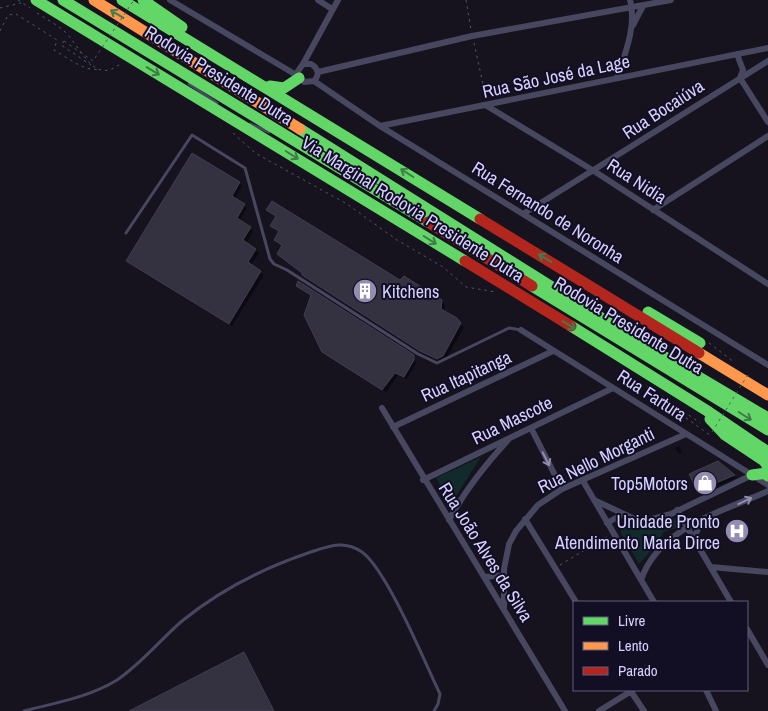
<svg xmlns="http://www.w3.org/2000/svg" width="768" height="711" font-family="'Archivo Narrow',sans-serif">
<style>
.green{fill:#112a2b}
.shadow{fill:#0007}
.building{fill:#343141;stroke:#423d53}
.lines{fill:none;stroke-linecap:round;stroke-linejoin:round}
.path{stroke:#4c5a69;stroke-width:1;stroke-dasharray:2.5 4;stroke-linecap:butt}
.lane{stroke:#484760;stroke-width:3}
.street{stroke:#484760;stroke-width:6}
.fast{stroke:#63d668;stroke-width:11}
.slow{stroke:#ff974d;stroke-width:11}
.jam{stroke:#b3261e;stroke-width:11}
.path-bridge{stroke:#4c5a69;stroke-width:1;stroke-dasharray:2.5 4;stroke-linecap:butt}
.oneway{stroke:#3f7c49}
.oneway2{stroke:#8f8cb0}
.labels{text-anchor:middle;dominant-baseline:central;stroke-width:4;stroke-linejoin:round;paint-order:stroke}
.street-label{font-size:18px;fill:#d6d1ff;stroke:#120e24}
.poi-label{font-size:18px;fill:#d6d1ff;stroke:#120e24;text-anchor:end}
</style>
<rect width="100%" height="100%" fill="#16131f"/>
<!-- green -->
<path class="green" d="M481 457 451 504 436 478Z
M675 518 680 527 664 532 655 546 639 564 621 533 622 524 647 525Z"/>
<!-- shadow -->
<path class="shadow" d="M239 183 242 186 235 199 247 208 239 221 253 231 246 244 259 253 251 266 264 275 232 326 128 261Z
M271 225 441 301 445 305 444 312 464 327 446 359 441 362 424 354 306 278 283 246 275 240 280 232Z
M301 289 413 356 416 363 407 379 398 375 386 392 326 355 313 296Z
M679 446 682 452 679 454 675 448Z
M717 463 736 478 701 494 691 475Z"/>
<!-- building -->
<path class="building" d="M192 153 240 182 232 196 245 204 237 218 251 227 243 240 256 249 248 262 261 271 229 324 126 261Z
M272 201 400 280 404 276 442 300 441 309 457 318 461 323 443 356 437 359 420 351 302 275V273L277 254 282 245 274 240 279 231 270 226 276 216 266 210Z
M298 281 414 355V360L404 377 395 373 382 390 322 352 304 315 311 295 296 286Z
M718 461 735 475 697 491 689 474Z
M244 652 274 711H129Z"/>
<g class="lines">
<!-- path -->
<path class="path" d="M18 0 30 8
M466 0 471 30
M0 8 21 3
M37 13C46 19 56 24 64 31 81 46 93 86 120 64
M0 31 8 15 16 14 57 40 54 50C67 57 84 72 99 69
M64 41 61 45 91 65
M474 43 486 98
M233 133 255 153 347 204 397 240 443 267 466 287 496 292
M709 343 734 362
M647 386 655 395 662 396 700 423
M662 397 663 401 711 436
M657 407 661 397
M560 565 608 536"/>
<!-- lane -->
<path class="lane" d="M189 84 217 103
M250 124 269 132
M126 233 192 135 245 168 270 259 274 264 287 270 418 354 437 363 509 328 521 330
M24 711C55 703 90 697 117 680 141 664 160 640 182 621 220 590 261 569 308 553 327 547 343 539 362 552 387 570 425 663 440 694L438 704 434 711"/>
<!-- street -->
<path class="street" d="M170 0 298 76 304 82 314 81C320 75 318 68 311 64H303L298 71V76
M318 0 332 9
M633 25 643 6
M737 54 743 70 740 78 768 122
M303 64 338 0
M318 72 472 36 671 0
M617 78C625 54 637 25 630 0
M314 81 380 126 768 365
M487 106 594 171 768 284
M380 126 768 48
M653 210 768 136
M523 214 768 61
M521 330 768 485
M382 408 565 711
M393 427 553 351
M531 428 562 489
M423 480 613 388
M583 481 654 602
M594 500 641 522 671 514 752 475
M677 510 731 602
M525 519 576 602
M449 520C465 490 485 465 508 440
M607 523 623 514
M694 539 701 521
M711 567 768 572
M485 577 504 575
M641 580C659 527 722 512 768 491
M504 607V569L509 544 516 531 538 505 562 489 686 434
M747 629 768 665
M630 690 644 711
M706 690 716 711
M599 711 633 690"/>
<!-- fast -->
<path class="fast" d="M36 0 465 261
M63 0 428 222
M122 0 480 219
M143 0 182 27
M270 86 284 88 299 78
M300 129 638 341 768 418
M532 286 768 430
M648 312 700 343
M571 326 709 412 768 452
M710 419 725 435 764 461 767 465 768 476
M752 475 767 473"/>
<!-- slow -->
<path class="slow" d="M94 0 300 129
M699 353 768 395"/>
<!-- jam -->
<path class="jam" d="M480 219 699 353
M428 222 532 286
M465 261 571 326"/>
<!-- path-bridge -->
<path class="path-bridge" d="M64 41 93 61 134 0
M712 432 749 373"/>
</g>
<!-- one-way arrows -->
<defs><path id="oneway-shaft" d="M-6 0H5M1.5-3L5.5 0L1.5 3" fill="none" stroke-width="1.6" stroke-linecap="round" stroke-linejoin="round" transform="scale(1.25)"/></defs>
<g class="oneway">
<use href="#oneway-shaft" transform="translate(117 14) rotate(-149)"/>
<use href="#oneway-shaft" transform="translate(153 71) rotate(31)"/>
<use href="#oneway-shaft" transform="translate(292 155) rotate(32)"/>
<use href="#oneway-shaft" transform="translate(407 173) rotate(-148)"/>
<use href="#oneway-shaft" transform="translate(430 240) rotate(32)"/>
<use href="#oneway-shaft" transform="translate(545 258) rotate(-149)"/>
<use href="#oneway-shaft" transform="translate(569 325) rotate(32)"/>
<use href="#oneway-shaft" transform="translate(745 416) rotate(32)"/>
</g>
<g class="oneway2">
<use href="#oneway-shaft" transform="translate(546 459) rotate(63)"/>
<use href="#oneway-shaft" transform="translate(745 501) rotate(-25)"/>
</g>
<!-- icons -->
<defs>
<g id="building-disc" transform="scale(1.25)"><circle r="9.5" fill="#938eb1" stroke="#120e24"/><path d="M-4-6H4V6H1V3H-1V6H-4ZM-2.5-4.3h1.7v1.8h-1.7ZM.8-4.3h1.7v1.8H.8ZM-2.5-1h1.7V.8h-1.7ZM.8-1h1.7V.8H.8Z" fill="#fff"/></g>
<g id="shop-disc" transform="scale(1.25)"><circle r="9.5" fill="#938eb1" stroke="#120e24"/><path d="M-5-2.5h2.3a2.7 3.5 0 0 1 5.4 0H5L5.5 6h-11ZM-1.5-2.5h3a1.5 2.3 0 0 0-3 0Z" fill="#fff"/></g>
<g id="hospital-disc" transform="scale(1.25)"><circle r="9.5" fill="#938eb1" stroke="#120e24"/><path d="M-5-5h3v3.5h4V-5h3V5h-3V1.5h-4V5h-3Z" fill="#fff"/></g>
</defs>
<g fill-rule="evenodd">
<use href="#building-disc" x="365" y="291"/>
<use href="#shop-disc" x="705" y="483"/>
<use href="#hospital-disc" x="737" y="531"/>
</g>
<g class="labels">
<!-- street labels -->
<g class="street-label">
<text transform="translate(219 75) rotate(32)">Rodovia Presidente Dutra</text>
<text transform="translate(556 76) rotate(-12)">Rua São José da Lage</text>
<text transform="translate(663 109) rotate(-33)">Rua Bocaiúva</text>
<text transform="translate(637 181) rotate(33)">Rua Nidia</text>
<text transform="translate(413 209) rotate(32)">Via Marginal Rodovia Presidente Dutra</text>
<text transform="translate(548 212) rotate(32)">Rua Fernando de Noronha</text>
<text transform="translate(629 325) rotate(31)">Rodovia Presidente Dutra</text>
<text transform="translate(466 376) rotate(-25)">Rua Itapitanga</text>
<text transform="translate(652 395) rotate(33)">Rua Fartura</text>
<text transform="translate(512 420) rotate(-26)">Rua Mascote</text>
<text transform="translate(596 460) rotate(-26)">Rua Nello Morganti</text>
<text transform="translate(486 552) rotate(58)">Rua João Alves da Silva</text>
</g>
<!-- poi labels -->
<g class="poi-label">
<text x="382" y="291" text-anchor="start">Kitchens</text>
<text x="688" y="483">Top5Motors</text>
<text x="720" y="521">Unidade Pronto<tspan x="720" dy="21">Atendimento Maria Dirce</tspan></text>
</g>
</g>
<!-- legend -->
<rect x="573" y="601" width="175" height="90" fill="#120e24" stroke="#605c7c"/>
<rect x="583" y="617" width="25" height="8" fill="#63d668" stroke="#605c7c"/>
<text x="618" y="626" font-size="15" fill="#d6d1ff">Livre</text>
<rect x="583" y="642" width="25" height="8" fill="#ff974d" stroke="#605c7c"/>
<text x="618" y="651" font-size="15" fill="#d6d1ff">Lento</text>
<rect x="583" y="667" width="25" height="8" fill="#b3261e" stroke="#605c7c"/>
<text x="618" y="676" font-size="15" fill="#d6d1ff">Parado</text>
</svg>
